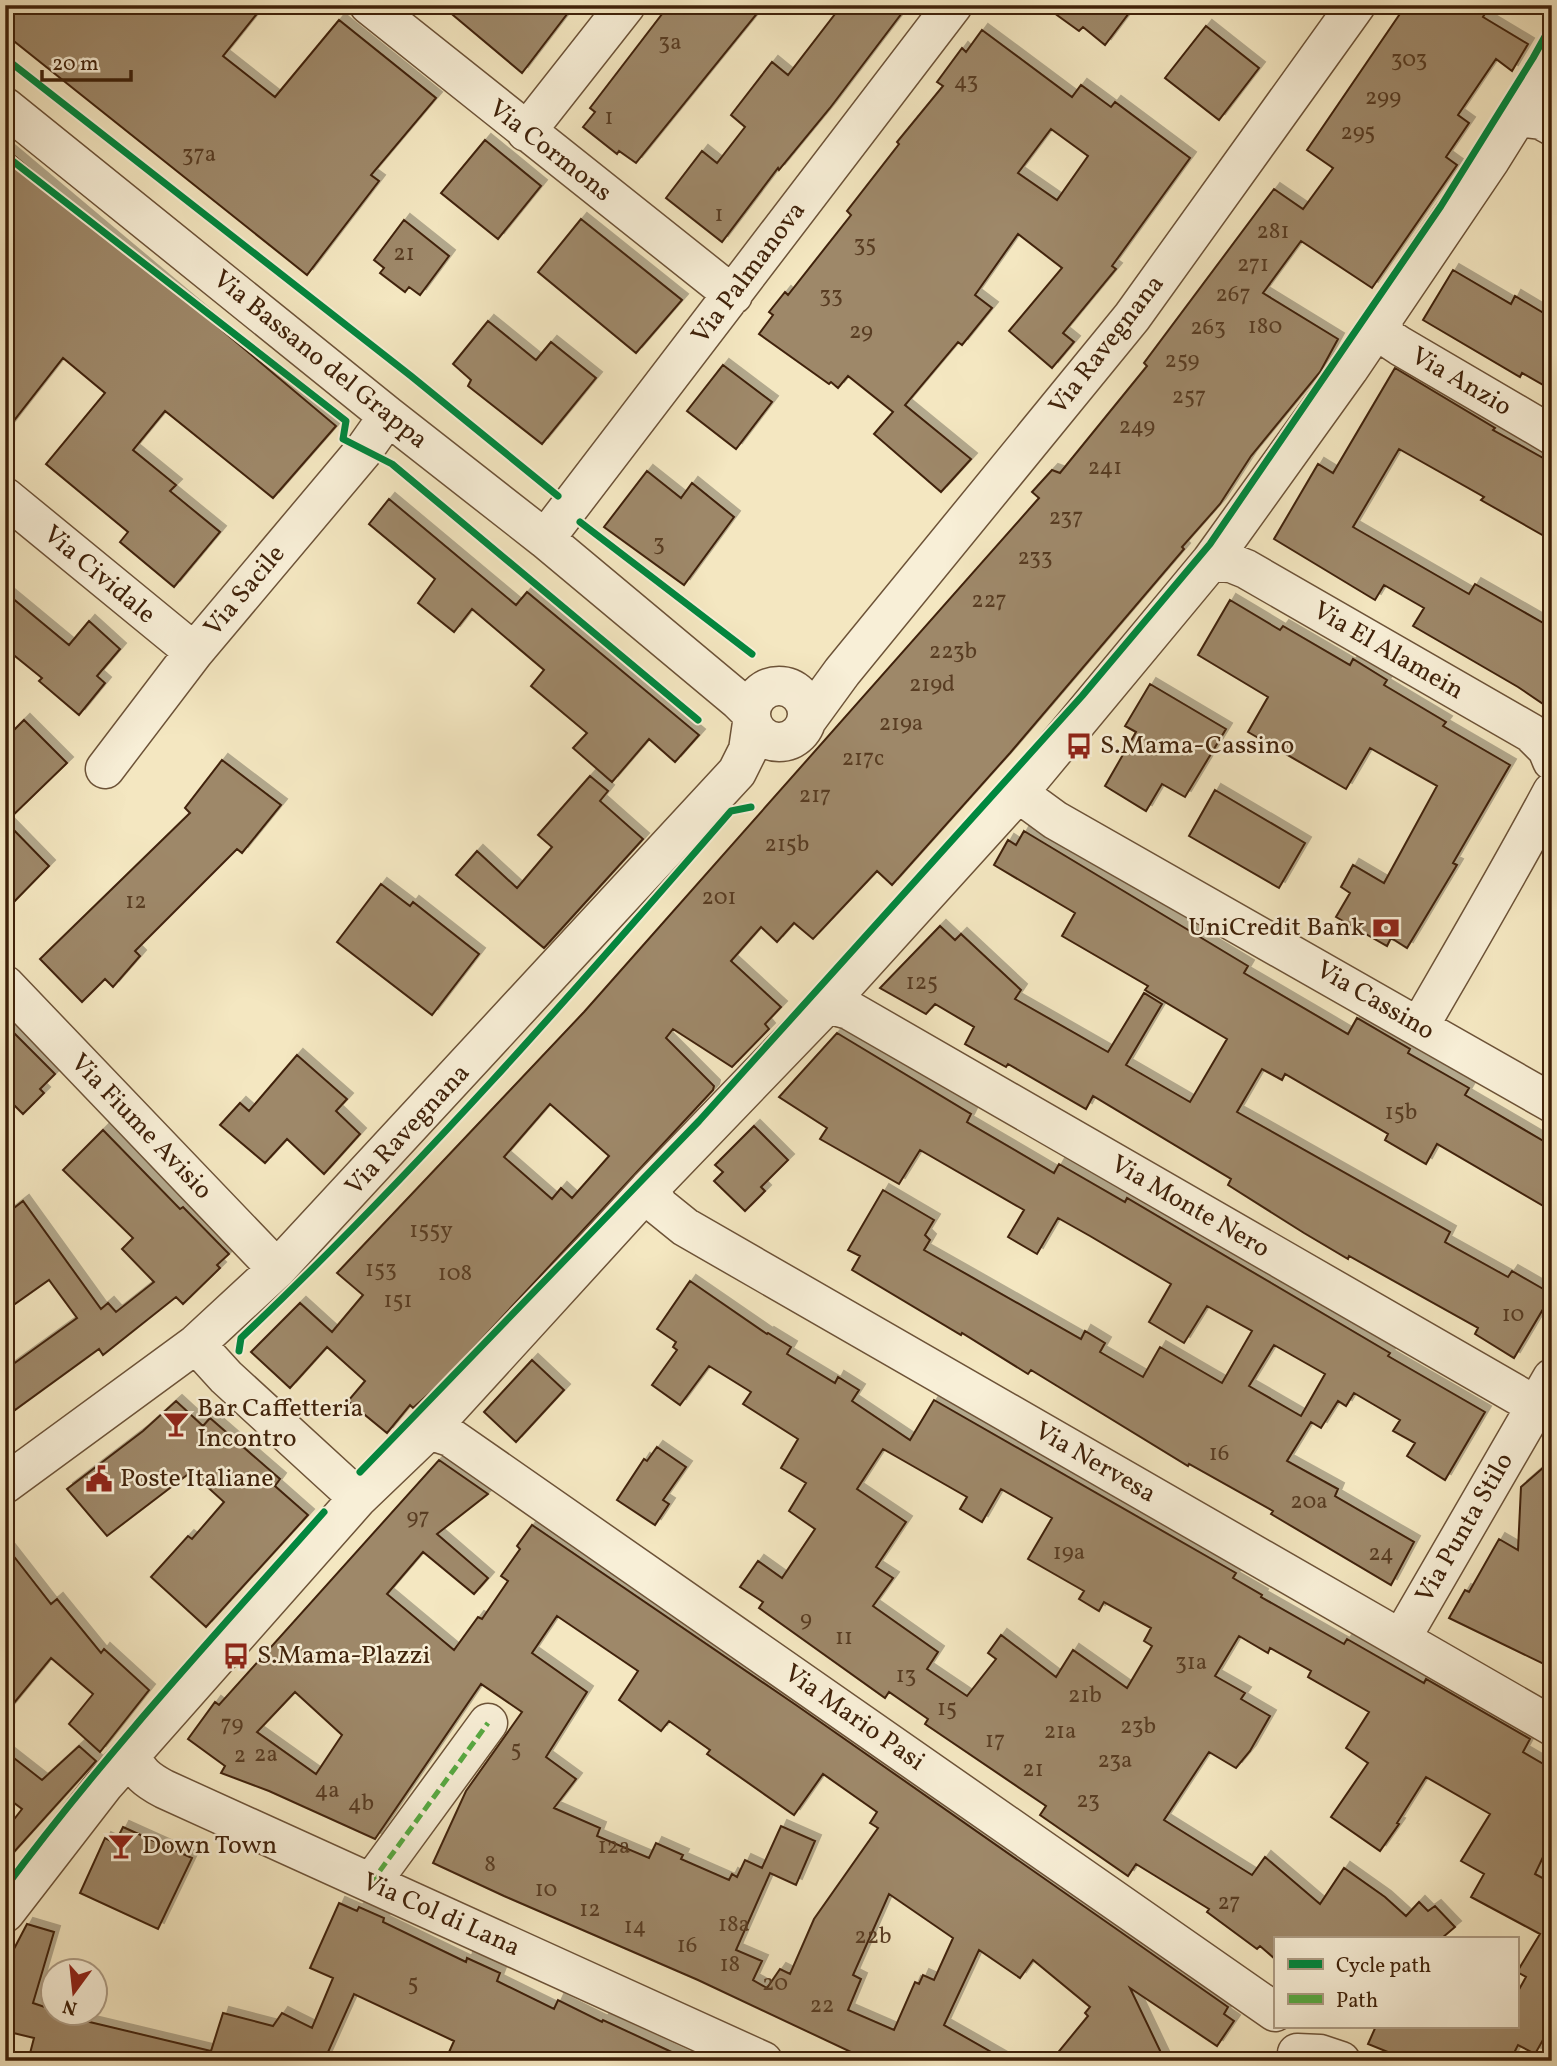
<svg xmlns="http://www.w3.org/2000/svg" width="1557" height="2066" font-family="Vollkorn,serif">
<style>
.building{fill:#9e8869;stroke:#40220a;stroke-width:2;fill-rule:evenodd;filter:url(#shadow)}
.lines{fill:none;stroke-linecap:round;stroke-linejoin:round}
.minor-casing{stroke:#6d5338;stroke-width:41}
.minor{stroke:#f8efd7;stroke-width:38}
.quiet{stroke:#56aa41;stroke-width:5;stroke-dasharray:10 5;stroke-linecap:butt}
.cycleway-casing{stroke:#f8efd7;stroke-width:11}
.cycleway{stroke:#00873e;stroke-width:7}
.labels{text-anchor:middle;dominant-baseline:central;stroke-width:5;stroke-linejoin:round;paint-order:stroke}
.number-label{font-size:23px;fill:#583c22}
.street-label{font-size:26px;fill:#40220a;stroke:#f8efd7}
.poi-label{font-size:26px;fill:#40220a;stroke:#f8efd7;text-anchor:start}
</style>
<defs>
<filter id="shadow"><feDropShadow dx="6" dy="-6" stdDeviation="0" flood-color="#0004"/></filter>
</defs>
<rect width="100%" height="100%" fill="#f4e7c1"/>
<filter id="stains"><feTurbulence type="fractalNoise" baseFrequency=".00286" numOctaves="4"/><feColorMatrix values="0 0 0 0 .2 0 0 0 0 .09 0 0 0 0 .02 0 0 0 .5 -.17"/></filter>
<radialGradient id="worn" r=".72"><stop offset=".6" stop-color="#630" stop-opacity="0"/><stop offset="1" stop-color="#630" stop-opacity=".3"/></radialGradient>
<!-- building -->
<path class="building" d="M5 5H264L223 56 275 97 339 20 436 98 371 175 379 181 307 275 5 34Z
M441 5H574L522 73Z
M669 5H764L636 163 619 151 617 154 583 127 595 112 590 108Z
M842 5H908L830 108 779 170 778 168 722 242 666 198 702 151 717 163 745 127 731 115 772 62 788 75Z
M1043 5H1135L1105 45 1083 27 1079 31Z
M1406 5H1490L1483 17 1528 44 1512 71 1496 59 1458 115 1469 123 1446 157 1457 165 1372 288 1301 241 1263 293 1338 339 1320 372 1251 456 1220 504 1182 547 1184 549 1010 753 892 885 877 871 813 939 794 923 777 942 761 927 731 961 781 1007 765 1024 769 1029 732 1067 673 1029 666 1038 714 1086 713 1090 440 1384 413 1408 410 1405 387 1433 348 1401 365 1381 327 1347 290 1388 251 1352 300 1303 332 1332 363 1295 337 1273 584 1012 1039 498 1032 492 1052 470 1060 473 1147 366 1144 363 1274 189 1303 209 1333 168 1307 150ZM550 1104 609 1156 572 1198 561 1188 552 1199 504 1157Z
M1206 26 1259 68 1219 120 1165 78Z
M982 30 1072 97 1081 85 1111 107 1115 102 1190 158 1112 266 1116 269 1063 333 1074 342 1052 368 1009 331 1062 268 1018 234 975 295 992 308 962 345 958 342 905 405 971 459 941 492 874 434 893 412 848 376 838 388 831 382 829 384 759 334 773 315 769 312 785 292 788 295 851 215 847 211 899 144 897 142 943 86 937 82 962 48 966 52ZM1051 129 1088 156 1057 200 1018 173Z
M485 140 541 186 498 239 441 193Z
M5 148 336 426 273 498 165 411 133 450 176 485 170 491 220 532 174 587 120 542 128 532 46 464 105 393 63 358 5 432Z
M581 219 682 300 636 353 538 272Z
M404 220 449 256 420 295 409 287 405 292 380 273 384 268 374 260Z
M1453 270 1511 304 1515 296 1552 318V390L1522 373 1520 377 1423 320Z
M488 321 536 360 551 342 596 378 542 444 468 386 471 380 453 364Z
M723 365 772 402 736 449 687 411Z
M1395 368 1495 428 1493 430 1552 463V522L1544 536 1481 500 1484 497 1399 449 1353 527 1469 594 1475 584 1552 628V710L1518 687 1413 626 1424 608 1384 585 1375 600 1274 539 1318 464 1333 473Z
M647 471 681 498 692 483 734 517 684 585 604 527Z
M389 499 516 605 527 592 699 735 675 762 649 739 612 782 573 748 587 733 531 686 544 670 472 609 454 632 418 603 435 579 369 524Z
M5 592 69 645 89 621 120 649 97 676 105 683 79 715 39 681 42 678 5 648Z
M1230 600 1280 630 1283 626 1350 665 1353 659 1387 680 1384 685 1446 722 1443 726 1510 765 1453 863 1457 865 1407 948 1391 938 1387 946 1336 917 1350 893 1341 887 1353 865 1384 883 1437 786 1370 748 1346 789 1248 732 1268 697 1198 655Z
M1150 684 1226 729 1185 797 1162 784 1146 811 1105 786 1136 732 1125 726Z
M24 720 67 763 6 822 49 866 5 911V739Z
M222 760 281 805 242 853 237 849 135 951 140 956 113 987 105 979 82 1002 40 959 190 813 185 808Z
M590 776 608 791 600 801 643 839 544 948 456 875 477 851 517 888 552 847 538 835Z
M1215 790 1305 843 1279 888 1189 836Z
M1024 831 1248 966 1244 973 1348 1034 1357 1018 1410 1049 1408 1053 1469 1088 1465 1095 1552 1146V1211L1437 1144 1426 1164 1385 1140 1388 1134 1285 1074 1282 1080 1262 1069 1237 1112 1450 1232 1445 1242 1508 1277 1512 1271 1552 1294 1514 1358 1475 1334 1478 1328 1349 1256 1348 1259 1304 1233 1228 1185 1231 1179 1093 1096 1086 1109 1008 1064 1006 1067 965 1044 974 1027 935 1004 926 1014 880 988 940 926 955 940 961 934 1021 990 1015 999 1108 1052 1144 993 1162 1004 1126 1065 1190 1102 1227 1039 1145 990 1148 986 1062 936 1075 913 994 865 1008 840 1016 845Z
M381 884 410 906 413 902 479 954 432 1015 337 942Z
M5 1024 55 1074 40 1089 44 1093 23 1114 5 1096Z
M837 1033 971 1114 967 1122 1054 1173 1059 1164 1125 1202 1127 1198 1390 1353 1388 1356 1485 1412 1445 1480 1407 1456 1415 1443 1393 1431 1400 1420 1354 1393 1346 1406 1338 1401 1321 1428 1311 1422 1287 1461 1338 1489 1335 1496 1414 1542 1391 1585 1271 1514 1273 1511 1189 1464 1188 1466 1031 1370 1028 1374 962 1333 961 1335 852 1270 860 1256 848 1250 883 1190 934 1220 925 1235 930 1240 924 1250 1081 1339 1085 1331 1105 1343 1100 1352 1143 1377 1160 1347 1222 1383 1252 1331 1207 1306 1184 1343 1149 1322 1171 1284 1090 1236 1058 1218 1037 1254 1008 1237 1024 1210 920 1150 899 1184 820 1139 827 1128 779 1097ZM1274 1345 1325 1374 1301 1416 1249 1386Z
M297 1055 347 1099 336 1111 360 1134 324 1174 287 1139 265 1163 220 1125 240 1103 249 1111Z
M754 1126 788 1160 761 1187 765 1191 745 1211 714 1181 723 1172 715 1165Z
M103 1130 180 1209 183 1207 229 1254 217 1265 220 1268 183 1304 176 1297 103 1355 99 1349 15 1410 5 1396V1370L77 1318 49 1280 5 1311V1215L23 1201 101 1309 108 1303 116 1312 154 1282 122 1249 133 1238 63 1170Z
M690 1281 767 1334 768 1333 791 1347 787 1354 835 1383 838 1377 859 1390 852 1401 910 1440 934 1400 1236 1573 1233 1578 1262 1595 1261 1597 1344 1644 1347 1639 1424 1683 1426 1679 1530 1739 1523 1752 1552 1769V1838L1535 1874 1552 1883V2042L1544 2038 1535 2054 1518 2045 1510 2061H1410L1368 2044 1376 2026H1517V1993L1526 1977 1517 1972 1540 1934 1471 1897 1484 1874 1461 1861 1490 1814 1426 1777 1397 1823 1399 1824 1380 1851 1331 1817 1368 1763 1346 1748 1369 1712 1308 1677 1311 1671 1270 1648 1268 1653 1239 1636 1215 1676 1245 1693 1241 1699 1270 1716 1250 1751 1236 1768 1209 1752 1164 1820 1252 1875 1265 1857 1320 1904 1344 1868 1385 1897 1406 1916 1419 1902 1428 1911 1435 1906 1455 1927 1442 1938H1275V1959L1260 1946 1257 1949 1207 1912 1209 1909 1136 1864 1128 1876 1040 1815 1046 1806 925 1724 928 1719 889 1692 885 1698 759 1608 763 1602 740 1587 758 1561 782 1578 815 1529 789 1511 806 1483 781 1468 798 1439 743 1404 751 1392 709 1366 680 1405 652 1385 677 1350 673 1347 676 1342 657 1329ZM883 1449 967 1497 960 1509 982 1522 1001 1489 1052 1518 1028 1559 1084 1591 1079 1599 1099 1611 1104 1602 1151 1628 1144 1641 1152 1646 1127 1688 1073 1650 1056 1677 1001 1635 988 1653 996 1659 967 1696 927 1669 938 1652 873 1606 893 1578 876 1567 906 1522 857 1489Z
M532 1360 564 1390 516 1442 484 1412Z
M176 1401 203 1426 210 1418 280 1479 275 1486 308 1515 206 1627 151 1577 188 1536 192 1539 224 1502 191 1472 107 1536 67 1489 143 1431Z
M657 1447 686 1467 663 1500 669 1504 655 1525 617 1500 644 1459 647 1461Z
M439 1460 488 1494 437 1534 488 1578 474 1594 423 1552 387 1594 454 1650 478 1617 482 1619 508 1581 501 1576 520 1549 517 1546 532 1525 796 1705 1228 2007 1224 2014 1234 2021 1217 2046 1130 1988 1165 2061H1051L1088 2016 1085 2013 1090 2007 1033 1960 1020 1978 979 1950 944 2025 1007 2061H870L698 1980 504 1896 433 1863 466 1791 522 1712 481 1684 375 1839 269 1791 221 1773 225 1766 188 1739 215 1702 219 1705ZM557 1616 638 1671 619 1700 661 1731 669 1721 710 1750 707 1754 794 1815 823 1774 877 1812 870 1823 878 1828 814 1919 790 1974 780 1969 767 1988 753 1980 762 1961 736 1950 770 1873 796 1885 815 1841 781 1826 762 1868 745 1860 737 1877 732 1874 729 1880 681 1859 683 1855 656 1843 649 1858 597 1836 600 1828 554 1808 576 1779 546 1757 587 1692 532 1653ZM295 1692 342 1735 316 1774 257 1732ZM889 1894 953 1938 934 1980 923 1975 919 1984 915 1982 894 2030 848 2010 861 1979 853 1975Z
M1552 1460V1668L1449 1618 1465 1590 1469 1592 1499 1539 1518 1550 1521 1487Z
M5 1545 51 1604 57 1599 101 1653 104 1649 149 1690 100 1752 69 1724 93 1694 51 1658 5 1714Z
M79 1746 96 1761 5 1862V1831L22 1809 5 1796V1751L42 1780Z
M123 1827 192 1858 158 1929 80 1893 105 1838 115 1843Z
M339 1903 357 1911 359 1907 384 1918 383 1922 466 1962 467 1958 500 1973 497 1981 554 2009 558 2000 602 2022 603 2020 691 2061H445L454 2041 354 1994 324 2061H28L34 2038 5 2031V1966L27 1924 54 1932 33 2003 48 2008 47 2010 52 2013 211 2051 223 2013 273 2026 282 2013 312 2028 333 1978 310 1968Z"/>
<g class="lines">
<!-- minor casing -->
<g class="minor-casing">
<path id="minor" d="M369 5 733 295
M5 107 388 416 545 539 739 701 751 713
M1517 117 1541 120 1552 126
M526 132 626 5
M1383 320 1385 336 1400 346 1552 435
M5 497 194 652
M545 539 953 5
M1211 561 1231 563 1246 569 1531 733 1547 749 1552 761
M751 714a28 28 0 1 1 56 0a28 28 0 1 1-56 0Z
M807 720 842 672 1132 317 1356 5
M105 769 194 652 364 450 388 416
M1020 791 1029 801 1055 820 1552 1103
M5 985 277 1269
M827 1004 849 1010 1552 1415
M1419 1027C1464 949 1510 871 1552 792
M649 1189 659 1206 685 1227 1552 1726
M196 1344 226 1377 358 1498
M429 1430 450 1437 1275 2012
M5 1484 196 1344 277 1269 737 772 748 750 752 723
M1410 1643 1406 1635 1409 1625 1552 1378
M131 1755C138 1773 147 1780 164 1789L763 2061
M371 1883 488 1723
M5 1913 104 1785 358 1498 429 1430 649 1189 827 1004 1020 791 1211 561 1349 369 1491 159 1552 61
M1297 2053 1320 2054 1341 2061"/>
</g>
<!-- minor -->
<use href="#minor" class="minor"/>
<!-- quiet -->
<path class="quiet" d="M371 1883 488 1723"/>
<!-- cycleway casing -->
<g class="cycleway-casing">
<path id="cycleway" d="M5 58 411 376 558 496
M5 155 346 421 343 439 392 464 698 720
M580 522 752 654
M239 1351 241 1338C415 1173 574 992 731 811L751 807
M360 1472 699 1121 1082 696 1210 544 1441 206 1533 58 1552 24
M5 1888C103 1756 215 1635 324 1512"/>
</g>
<!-- cycleway -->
<use href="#cycleway" class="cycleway"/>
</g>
<!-- icons -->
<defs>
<g id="bus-bare" transform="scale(2.1)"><path d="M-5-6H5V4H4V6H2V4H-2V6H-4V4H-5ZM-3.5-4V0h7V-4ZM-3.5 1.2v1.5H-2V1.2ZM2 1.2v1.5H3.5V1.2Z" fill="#8f2418" stroke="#f8efd7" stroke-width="2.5" paint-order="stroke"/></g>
<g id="bank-bare" transform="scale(2.1)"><path d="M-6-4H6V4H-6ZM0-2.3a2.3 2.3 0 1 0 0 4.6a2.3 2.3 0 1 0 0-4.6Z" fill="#8f2418" stroke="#f8efd7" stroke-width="2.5" paint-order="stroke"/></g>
<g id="bar-bare" transform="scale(2.1)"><path d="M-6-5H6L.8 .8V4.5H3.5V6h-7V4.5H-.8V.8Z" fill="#8f2418" stroke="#f8efd7" stroke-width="2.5" paint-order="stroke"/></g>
<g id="civic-bare" transform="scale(2.1)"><path d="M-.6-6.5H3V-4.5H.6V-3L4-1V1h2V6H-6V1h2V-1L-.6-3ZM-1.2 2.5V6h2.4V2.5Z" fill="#8f2418" stroke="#f8efd7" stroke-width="2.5" paint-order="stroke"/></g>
</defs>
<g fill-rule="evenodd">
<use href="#bus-bare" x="1079" y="746"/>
<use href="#bank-bare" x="1386" y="928"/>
<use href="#bar-bare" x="176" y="1424"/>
<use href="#civic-bare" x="99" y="1479"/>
<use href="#bus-bare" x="236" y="1656"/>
<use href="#bar-bare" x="121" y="1846"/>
</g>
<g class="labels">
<!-- number labels -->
<g class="number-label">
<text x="670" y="43">3a</text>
<text x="1409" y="60">303</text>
<text x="966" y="82">43</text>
<text x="1383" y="98">299</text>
<text x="609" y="118">1</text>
<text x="1358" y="133">295</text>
<text x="199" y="155">37a</text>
<text x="719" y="215">1</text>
<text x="1273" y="232">281</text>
<text x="865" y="245">35</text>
<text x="404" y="254">21</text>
<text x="1253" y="265">271</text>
<text x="1233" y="295">267</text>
<text x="831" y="296">33</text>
<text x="1265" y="327">180</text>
<text x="1208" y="328">263</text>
<text x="861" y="332">29</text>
<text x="1182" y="361">259</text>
<text x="1189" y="397">257</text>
<text x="1137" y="427">249</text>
<text x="1105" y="468">241</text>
<text x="1066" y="518">237</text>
<text x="659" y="544">3</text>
<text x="1035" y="558">233</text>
<text x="989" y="601">227</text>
<text x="953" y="652">223b</text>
<text x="932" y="685">219d</text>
<text x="901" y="724">219a</text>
<text x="863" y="759">217c</text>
<text x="815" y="796">217</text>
<text x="787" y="845">215b</text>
<text x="719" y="898">201</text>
<text x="136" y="902">12</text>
<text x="922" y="983">125</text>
<text x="1401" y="1113">15b</text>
<text x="431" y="1231">155y</text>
<text x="381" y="1270">153</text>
<text x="455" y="1274">108</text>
<text x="398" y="1301">151</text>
<text x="1513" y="1315">10</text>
<text x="1219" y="1454">16</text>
<text x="1309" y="1502">20a</text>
<text x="418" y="1518">97</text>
<text x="1069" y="1553">19a</text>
<text x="1381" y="1554">24</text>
<text x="806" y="1620">9</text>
<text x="844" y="1638">11</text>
<text x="1191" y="1663">31a</text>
<text x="906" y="1676">13</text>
<text x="1085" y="1696">21b</text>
<text x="947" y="1709">15</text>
<text x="232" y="1725">79</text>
<text x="1138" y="1727">23b</text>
<text x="1060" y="1732">21a</text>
<text x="995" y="1741">17</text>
<text x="516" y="1750">5</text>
<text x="266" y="1755">2a</text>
<text x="240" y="1756">2</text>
<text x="1115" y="1761">23a</text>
<text x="1033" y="1770">21</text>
<text x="327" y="1791">4a</text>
<text x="1088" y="1801">23</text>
<text x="361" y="1804">4b</text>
<text x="614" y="1847">12a</text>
<text x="490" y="1865">8</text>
<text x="546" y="1890">10</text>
<text x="1229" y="1903">27</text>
<text x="590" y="1910">12</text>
<text x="734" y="1925">18a</text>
<text x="635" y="1927">14</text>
<text x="873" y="1937">22b</text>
<text x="687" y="1946">16</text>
<text x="730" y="1965">18</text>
<text x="413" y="1984">5</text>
<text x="775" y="1984">20</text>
<text x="822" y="2006">22</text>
</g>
<!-- street labels -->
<g class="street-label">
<text transform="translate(550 151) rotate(38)">Via Cormons</text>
<text transform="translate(749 273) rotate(-53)">Via Palmanova</text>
<text transform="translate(1107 345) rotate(-52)">Via Ravegnana</text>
<text transform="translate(320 360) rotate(39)">Via Bassano del Grappa</text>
<text transform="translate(1461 382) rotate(30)">Via Anzio</text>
<text transform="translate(99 575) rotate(40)">Via Cividale</text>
<text transform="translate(245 591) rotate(-50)">Via Sacile</text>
<text transform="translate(1388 651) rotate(30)">Via El Alamein</text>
<text transform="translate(1375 1001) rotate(30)">Via Cassino</text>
<text transform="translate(141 1127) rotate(46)">Via Fiume Avisio</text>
<text transform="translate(408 1130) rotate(-47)">Via Ravegnana</text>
<text transform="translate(1190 1207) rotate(30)">Via Monte Nero</text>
<text transform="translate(1095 1463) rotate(30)">Via Nervesa</text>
<text transform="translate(1465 1528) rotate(-60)">Via Punta Stilo</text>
<text transform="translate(854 1718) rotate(35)">Via Mario Pasi</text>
<text transform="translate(441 1915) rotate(24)">Via Col di Lana</text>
</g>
<!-- poi labels -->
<g class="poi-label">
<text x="1100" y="746">S.Mama-Cassino</text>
<text x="1365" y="928" text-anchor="end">UniCredit Bank</text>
<text x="197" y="1409">Bar Caffetteria<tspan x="197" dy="30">Incontro</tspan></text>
<text x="120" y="1479">Poste Italiane</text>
<text x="257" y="1656">S.Mama-Plazzi</text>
<text x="142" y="1846">Down Town</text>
</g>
</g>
<!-- margin -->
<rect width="1557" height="2066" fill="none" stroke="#f4e7c1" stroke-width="28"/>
<rect x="7" y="7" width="1543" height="2052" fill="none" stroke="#40220a" stroke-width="3.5"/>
<rect x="14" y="14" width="1529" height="2038" fill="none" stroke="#40220a" stroke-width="2"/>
<!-- legend -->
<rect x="1274" y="1937" width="245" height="91" fill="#f8efd7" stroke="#ae9d85" stroke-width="2"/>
<rect x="1288" y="1959" width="35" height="10" fill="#00873e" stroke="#ae9d85" stroke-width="2"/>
<text x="1336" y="1972" font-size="21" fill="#40220a">Cycle path</text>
<rect x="1288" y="1994" width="35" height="10" fill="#56aa41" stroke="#ae9d85" stroke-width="2"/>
<text x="1336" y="2007" font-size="21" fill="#40220a">Path</text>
<!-- north arrow -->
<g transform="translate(74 1992) rotate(195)"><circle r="33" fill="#f8efd7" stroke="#ae9d85" stroke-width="2"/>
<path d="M0-5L12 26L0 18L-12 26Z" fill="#8f2418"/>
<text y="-10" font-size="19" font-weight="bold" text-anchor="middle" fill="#40220a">N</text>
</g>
<!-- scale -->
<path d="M42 70v10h89v-10" fill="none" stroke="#40220a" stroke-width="3.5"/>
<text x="52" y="70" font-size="21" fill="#40220a" stroke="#f8efd7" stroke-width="5" paint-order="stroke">20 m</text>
<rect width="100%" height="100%" filter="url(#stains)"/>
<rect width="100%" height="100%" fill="url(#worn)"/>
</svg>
